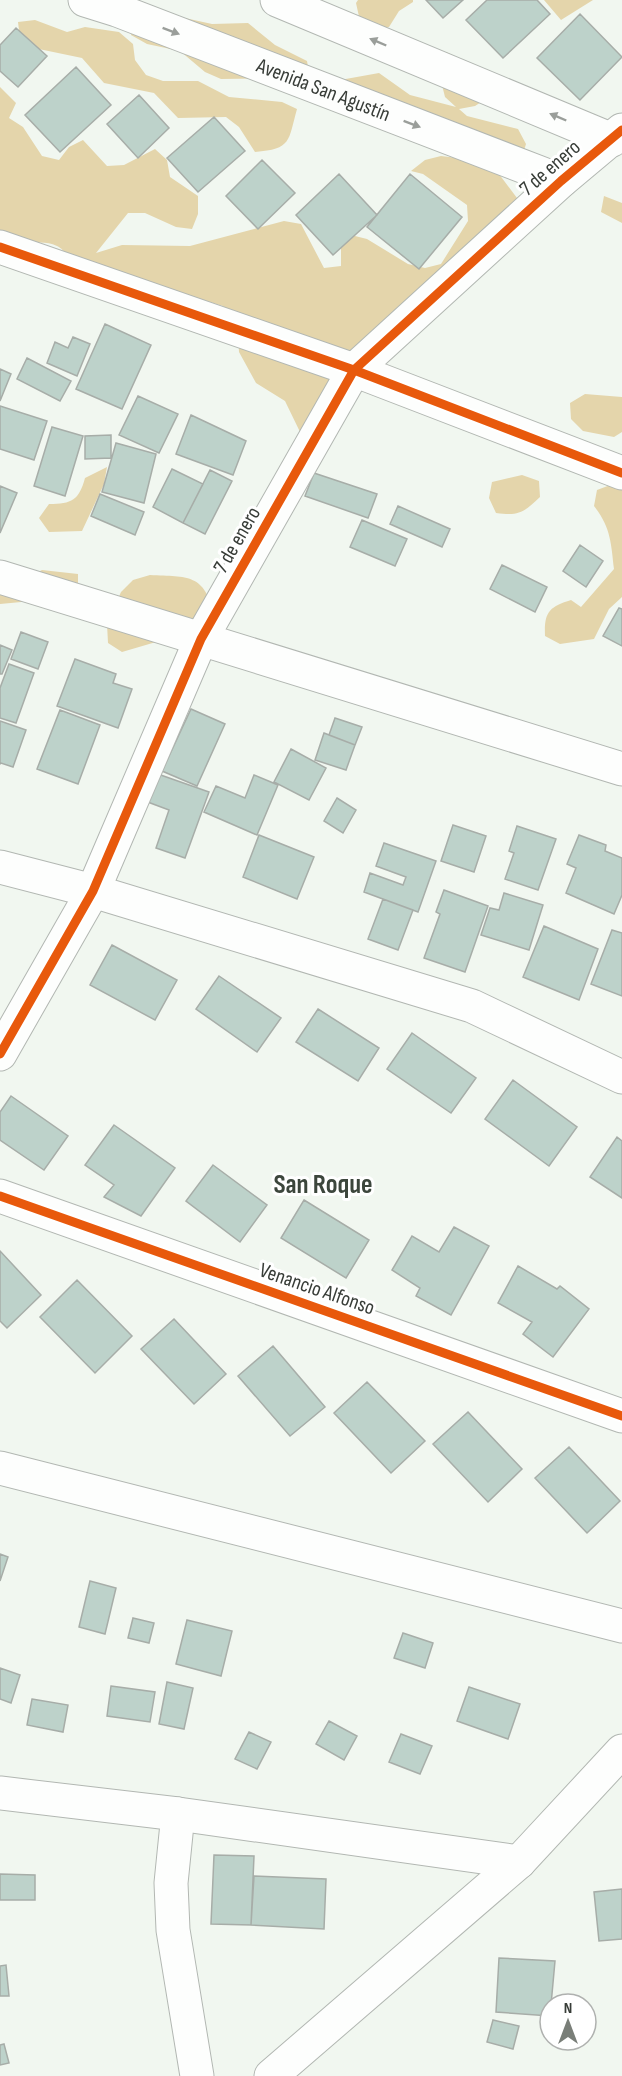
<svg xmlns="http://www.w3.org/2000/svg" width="622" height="2076" font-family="'Sofia Sans Condensed',sans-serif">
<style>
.forest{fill:#e4d5ab}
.building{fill:#bdd2ca;stroke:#a7ada8;stroke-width:1.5}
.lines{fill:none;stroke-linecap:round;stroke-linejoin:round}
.street-casing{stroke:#b2b7b2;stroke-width:35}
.street{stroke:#fdfefd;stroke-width:33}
.cycleway-casing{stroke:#fff;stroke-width:13}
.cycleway{stroke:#e8590c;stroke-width:9}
.oneway{fill:#9a9e9a}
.labels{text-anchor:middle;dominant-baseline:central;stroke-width:6;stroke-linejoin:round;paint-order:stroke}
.street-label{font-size:21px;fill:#383d38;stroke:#fff}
.district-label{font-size:27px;font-weight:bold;fill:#3c463c;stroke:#fff}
</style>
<rect width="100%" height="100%" fill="#f1f7f0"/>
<!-- forest -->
<path class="forest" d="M358 0H413V2L399 11 389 27 373 29 360 21 356 3Z
M544 0H593L561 20Z
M144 9 212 24 248 23 275 45 307 61 310 78 221 79 205 72 180 51 147 44 131 35V20Z
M35 20 67 32 85 27 119 32 133 44 135 60 146 75 163 81H198L229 97 282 102 297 109C288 141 292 149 255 152L239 127 226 117 178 118 154 93 104 83 82 58 34 48 20 39 18 22Z
M446 52 493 74 489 97 475 106 459 109 467 116 518 129 526 144 521 160 329 82 379 73 410 95 456 107 445 97 441 81 429 54Z
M0 87 16 103 9 118 23 127 42 156 59 160 69 147 83 140 107 166 124 165 155 149 167 160 170 177 198 196V214L192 229 176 227 145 213H128L96 253 122 245 190 246 284 221 301 224 324 268 341 266V248L351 235 367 239 408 264 425 268 441 264 468 221 467 205 423 174 411 171 425 160 441 156 490 162 520 202 301 434 285 401 256 383 239 352 237 317 223 306 71 259C67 255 62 248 57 246 38 237 19 250 0 240Z
M604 196 622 203V223L601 212Z
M585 394 622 397V432L614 437 583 431 571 419 570 403Z
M107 467 104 484 82 531 49 532 39 518 49 504C72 504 79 500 85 478Z
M522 475 539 481 540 497C523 513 519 516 496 513L489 498 492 482Z
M613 484 622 488V597L609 609 594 639 560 644 545 636C544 612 549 607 571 600L581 607 614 569C611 543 611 528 594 506L597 490Z
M42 570 78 574V591L32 601 0 604V583L26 578Z
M150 575C188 577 205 573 214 616L156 642 122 652 108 643 107 624 121 592 133 580Z"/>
<!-- building -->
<path class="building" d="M426 0H463L443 18Z
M487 0H537L550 14 503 58 466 20Z
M580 14 622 57 580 100 537 58Z
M16 28 47 56 18 87 0 71V45Z
M76 67 111 105 60 152 25 115Z
M139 95 169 128 138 158 107 124Z
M214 117 245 151 198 192 167 158Z
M262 160 295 193 258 229 226 196Z
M339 174 377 215 333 255 296 215Z
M410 174 462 217 419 269 367 227Z
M105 324 151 345 122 409 76 389Z
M73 337 90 344 77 376 47 363 55 342 68 348Z
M27 358 71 381 60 401 17 379Z
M0 369 11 374 0 401Z
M138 396 178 414 159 453 119 435Z
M0 406 47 421 34 460 0 449Z
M191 415 246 441 233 475 176 454Z
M52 427 83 436 65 496 34 486Z
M111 435V458L85 459V436Z
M116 443 156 454 144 503 102 492Z
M172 469 203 484 183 523 153 507Z
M210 470 232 481 205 534 183 523Z
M314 473 377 494 368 518 305 496Z
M0 486 17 493 0 533Z
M100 494 144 512 135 535 91 516Z
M398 506 450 529 442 547 390 524Z
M362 520 407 539 395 566 350 547Z
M580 545 603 561 586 587 563 571Z
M502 565 547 587 535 612 490 589Z
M619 608 622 609V646L603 636Z
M21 632 48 642 38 669 11 659Z
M0 645 12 650 2 674H0Z
M75 659 116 674 113 683 132 689 118 728 57 706Z
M9 664 34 673 16 723 0 718V688Z
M191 709 225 724 197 786 162 771Z
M60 710 100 725 78 784 37 769Z
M335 718 362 727 355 745 329 735Z
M0 721 26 730 13 767 1 763 0 764Z
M324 733 355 745 346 770 315 760Z
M291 749 326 768 309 800 274 782Z
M155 773 209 792 185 858 156 848 169 810 145 801Z
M254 775 278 785 257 835 204 812 216 786 245 798Z
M337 798 356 810 343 833 324 821Z
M453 825 486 836 474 872 441 861Z
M517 826 556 839 538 890 505 879 514 853 509 851Z
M259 835 314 857 297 899 243 877Z
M579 835 606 845 605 851 622 858V895L614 914 566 893 576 868 567 864Z
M384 843 436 861 418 912 364 892 370 873 403 885 406 877 376 866Z
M444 890 488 906 465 972 424 958 440 914 436 912Z
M504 893 543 905 529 950 481 935 490 908 499 910Z
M383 899 413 910 398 950 368 939Z
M544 926 598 949 579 1000 523 977Z
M612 930 622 933V996L591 984Z
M112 945 177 980 155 1020 90 985Z
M219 976 281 1018 257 1052 196 1009Z
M318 1009 379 1048 358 1081 296 1042Z
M412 1033 476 1078 451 1113 387 1069Z
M513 1080 577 1127 549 1166 485 1119Z
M11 1096 68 1136 44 1170 0 1140V1112Z
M114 1125 175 1168 141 1216 104 1197 114 1185 85 1165Z
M617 1137 622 1141V1198L590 1177Z
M213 1165 267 1205 240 1242 186 1201Z
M304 1200 369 1240 346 1278 281 1238Z
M454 1227 489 1246 451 1315 416 1296 420 1288 392 1270 412 1236 439 1252Z
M0 1251 41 1295 7 1328 0 1321Z
M518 1266 557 1289 560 1286 589 1309 553 1357 523 1334 532 1322 498 1303Z
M77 1280 132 1336 95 1373 40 1317Z
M174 1319 226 1374 194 1404 141 1349Z
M273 1346 325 1407 290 1436 238 1376Z
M367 1382 425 1441 391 1473 334 1413Z
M468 1412 522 1469 488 1502 433 1444Z
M569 1447 620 1501 587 1533 535 1478Z
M0 1554 8 1557 0 1581Z
M90 1581 116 1588 105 1634 79 1627Z
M133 1618 154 1623 149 1643 128 1638Z
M187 1620 232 1631 221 1676 176 1664Z
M403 1633 433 1643 425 1668 394 1658Z
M0 1668 20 1675 11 1703 0 1699Z
M167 1682 193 1688 184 1729 159 1724Z
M111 1686 155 1692 150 1722 107 1716Z
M469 1687 520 1704 508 1739 457 1721Z
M32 1699 68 1705 63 1732 27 1725Z
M329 1721 357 1736 344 1760 316 1744Z
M249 1732 271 1742 257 1769 235 1759Z
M401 1734 432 1746 420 1774 389 1762Z
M214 1855 254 1856 251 1925 211 1924Z
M0 1874 35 1875V1900H0Z
M254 1876 326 1879 324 1929 251 1925Z
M622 1889V1939L599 1941 594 1892Z
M499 1958 555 1961 550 2016 496 2012Z
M6 1965 9 1996H0V1966Z
M493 2020 519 2026 513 2049 487 2042Z
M4 2044 9 2063 0 2065V2045Z"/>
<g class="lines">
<!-- street casing -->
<g class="street-casing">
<g id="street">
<path id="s1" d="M85 0 117 10 561 181"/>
<path d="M277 0 612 140"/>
<path d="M0 247 354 370 622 473"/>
<path d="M0 577 622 769"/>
<path d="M0 867 93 891 472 1006 622 1077"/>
<path d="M0 1054 93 891 201 639 354 370 561 181 622 130"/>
<path d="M0 1196 622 1416"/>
<path d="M0 1468 622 1626"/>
<path d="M0 1793 178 1814 519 1862"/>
<path d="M178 1814 171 1883 173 1930 197 2076"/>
<path d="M271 2076 519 1862 622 1751"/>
</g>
</g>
<!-- street -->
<use href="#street" class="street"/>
<!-- cycleway casing -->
<g class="cycleway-casing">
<path id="cycleway" d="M0 247 354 370 622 473
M0 1054 93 891 201 639 354 370 561 181 622 130
M0 1196 622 1416"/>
</g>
<!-- cycleway -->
<use href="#cycleway" class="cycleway"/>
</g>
<!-- one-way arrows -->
<defs><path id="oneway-solid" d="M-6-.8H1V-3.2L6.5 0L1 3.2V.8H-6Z" transform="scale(1.5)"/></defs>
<g class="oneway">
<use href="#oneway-solid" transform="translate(171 31) rotate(21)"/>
<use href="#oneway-solid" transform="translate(378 42) rotate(-157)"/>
<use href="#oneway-solid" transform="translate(558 117) rotate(-157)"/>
<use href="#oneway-solid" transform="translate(412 124) rotate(21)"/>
</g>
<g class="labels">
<!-- street labels -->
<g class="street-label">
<text stroke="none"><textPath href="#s1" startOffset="255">Avenida San Agustín</textPath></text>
<text transform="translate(550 168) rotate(-41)">7 de enero</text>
<text transform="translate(237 540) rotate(-60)">7 de enero</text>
<text transform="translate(317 1289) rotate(19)">Venancio Alfonso</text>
</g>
<!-- district labels -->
<g class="district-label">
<text x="323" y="1185">San Roque</text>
</g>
</g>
<!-- north arrow -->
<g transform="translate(568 2022)"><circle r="28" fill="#ffffff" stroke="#afb1af" stroke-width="1.5"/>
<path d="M0-4.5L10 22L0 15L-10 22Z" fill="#797e78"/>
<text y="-9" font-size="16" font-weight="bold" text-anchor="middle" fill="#383d38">N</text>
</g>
</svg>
